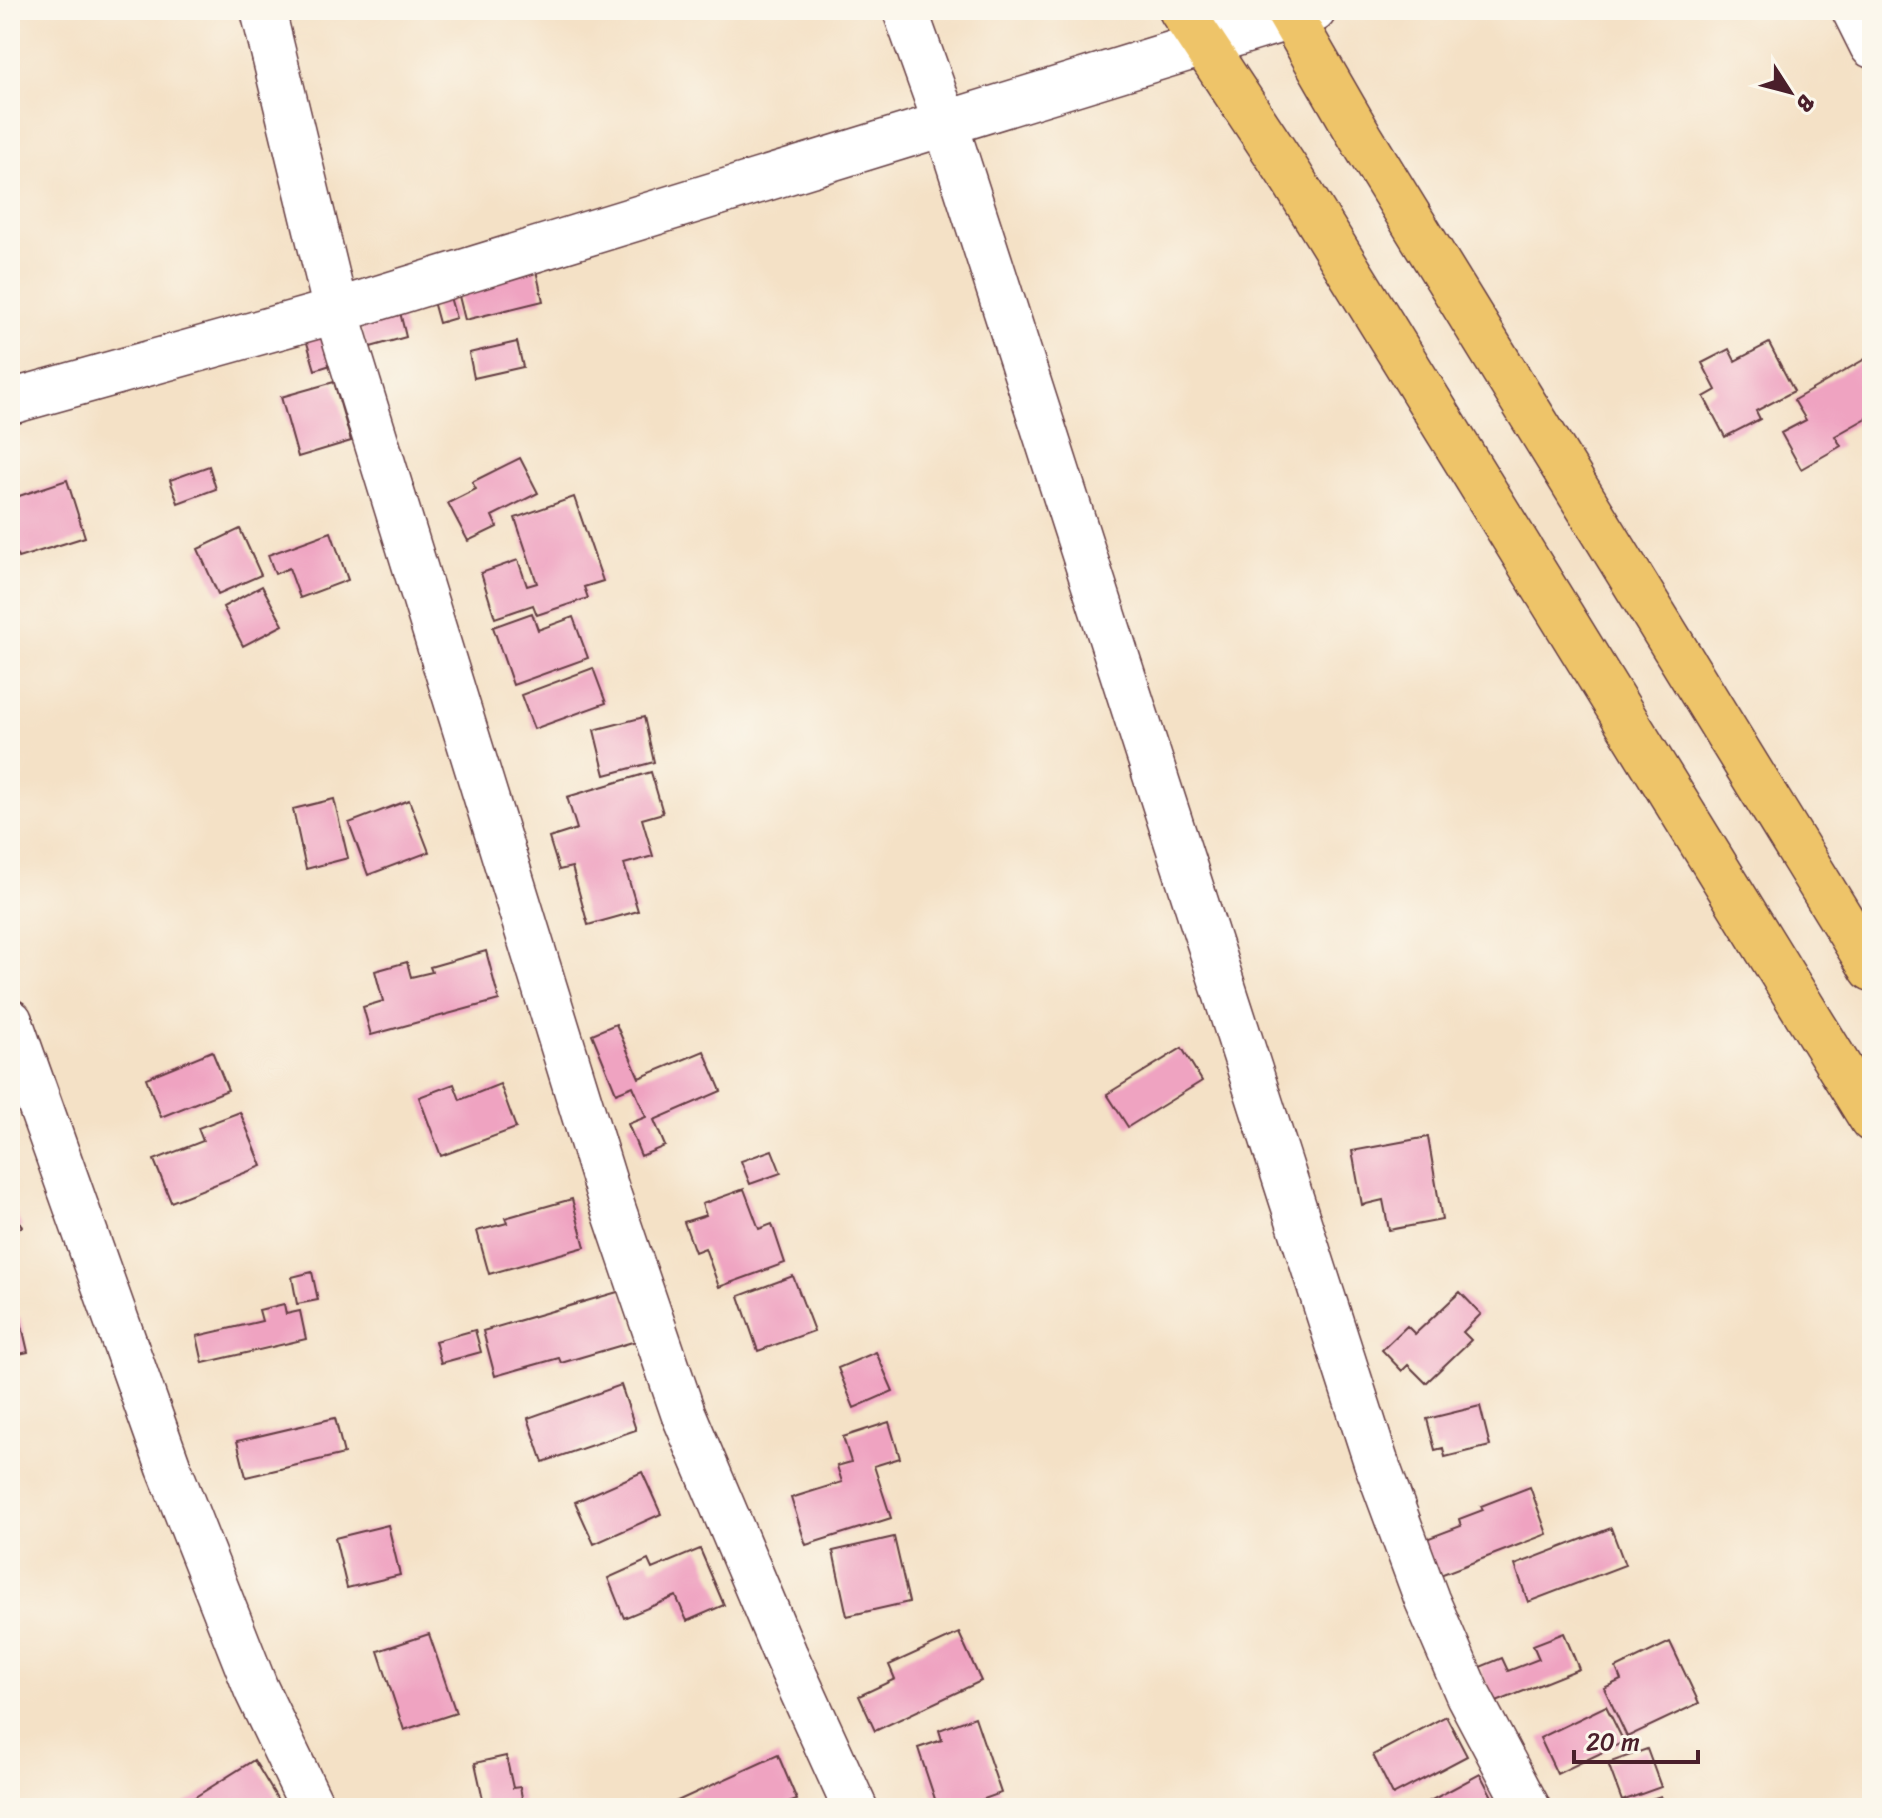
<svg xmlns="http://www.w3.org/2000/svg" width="1882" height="1818" font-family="Sriracha,sans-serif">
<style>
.building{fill:#efa3c1}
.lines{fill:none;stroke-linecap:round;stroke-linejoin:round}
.minor-casing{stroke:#643c42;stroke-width:47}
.major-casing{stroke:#643c42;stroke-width:47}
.minor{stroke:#fff;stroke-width:44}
.major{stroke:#eec469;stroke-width:44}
</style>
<rect width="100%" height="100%" fill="#fbf7ec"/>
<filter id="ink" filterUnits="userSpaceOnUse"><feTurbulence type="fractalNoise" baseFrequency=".0125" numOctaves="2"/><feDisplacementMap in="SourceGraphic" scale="16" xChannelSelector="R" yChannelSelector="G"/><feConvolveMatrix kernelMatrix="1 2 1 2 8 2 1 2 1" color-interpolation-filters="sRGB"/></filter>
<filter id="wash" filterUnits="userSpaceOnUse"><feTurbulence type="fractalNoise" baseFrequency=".006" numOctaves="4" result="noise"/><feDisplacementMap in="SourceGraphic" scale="32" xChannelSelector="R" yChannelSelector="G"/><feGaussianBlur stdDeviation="1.8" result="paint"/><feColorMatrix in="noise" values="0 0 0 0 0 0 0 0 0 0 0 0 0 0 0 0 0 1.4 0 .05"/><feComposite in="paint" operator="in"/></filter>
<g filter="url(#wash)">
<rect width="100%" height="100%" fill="#f4e1c6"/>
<g id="blocks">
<!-- building -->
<path class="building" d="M535 266 543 301 465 320 456 284Z
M448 290 456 318 439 323 431 294Z
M400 312 406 337 367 348 360 324Z
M325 323 337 363 315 370 303 329Z
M517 342 523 367 474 378 469 353Z
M1769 343 1794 391 1756 411 1760 419 1725 437 1704 397 1716 390 1702 363 1729 349 1735 361Z
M1872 355V415L1835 436 1841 446 1801 469 1781 433 1806 420 1794 400Z
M334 382 351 441 298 457 281 397Z
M520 458 538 493 492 516 497 527 468 541 448 503 476 489 472 482Z
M209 466 216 489 178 503 170 480Z
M67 480 85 537 18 558 14 547 10 548V499Z
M574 497 603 581 584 587 588 598 537 615 533 605 495 618 481 573 518 560 527 586 537 583 515 518Z
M240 529 261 575 218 594 198 549Z
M331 532 348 580 300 598 289 568 275 574 268 555Z
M262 586 283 625 243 646 223 607Z
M532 613 538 630 573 617 588 658 513 685 493 627Z
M593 668 606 703 534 729 521 695Z
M644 717 654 762 605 775 594 730Z
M651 772 663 813 642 819 653 856 624 864 638 911 588 925 572 867 559 870 549 838 577 829 567 797Z
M334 799 348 858 306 869 293 809Z
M409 800 429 852 368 875 349 823Z
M486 951 499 1000 371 1035 363 1007 383 1001 375 971 407 962 411 977 432 972 430 967Z
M616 1024 639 1078 704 1051 721 1091 654 1120 665 1146 641 1156 628 1124 646 1117 633 1086 616 1093 592 1034Z
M1182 1048 1202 1081 1128 1127 1107 1094Z
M212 1051 228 1090 161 1117 146 1078Z
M454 1084 460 1100 500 1084 516 1128 441 1156 419 1097Z
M240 1112 262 1166 171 1202 154 1160 203 1141 198 1128Z
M1428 1137 1442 1220 1389 1230 1383 1200 1362 1205 1352 1151Z
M772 1150 781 1173 750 1184 741 1161Z
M744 1189 759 1229 772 1224 785 1263 719 1287 705 1248 695 1252 684 1222 706 1215 702 1204Z
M572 1199 585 1247 489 1274 477 1231 507 1223 505 1218Z
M10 1201 22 1227 10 1233Z
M312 1272 318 1300 297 1304 292 1277Z
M793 1276 814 1331 758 1351 739 1296Z
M621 1291 636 1341 561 1363 559 1358 495 1376 483 1331Z
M1460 1292 1481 1314 1463 1332 1471 1340 1426 1383 1408 1365 1402 1371 1382 1350 1407 1326 1415 1334Z
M284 1304 286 1314 300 1311 306 1339 203 1363 197 1336 262 1321 259 1310Z
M20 1317 28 1352 10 1356V1319Z
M475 1330 481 1352 441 1363 435 1341Z
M876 1352 893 1391 854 1408 838 1368Z
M621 1385 636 1430 543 1462 528 1418Z
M1480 1406 1490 1446 1445 1457 1443 1448 1435 1450 1427 1419Z
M335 1418 344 1454 246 1477 237 1441Z
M889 1422 900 1458 874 1466 891 1518 806 1545 791 1498 842 1482 837 1466 851 1462 843 1437Z
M642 1472 661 1514 594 1544 575 1502Z
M1530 1487 1547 1534 1435 1577 1421 1541 1461 1526 1459 1519 1483 1510 1481 1506Z
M388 1525 400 1575 347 1588 335 1538Z
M1611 1528 1625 1565 1528 1602 1515 1565Z
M894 1537 909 1602 847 1616 833 1551Z
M700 1549 724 1605 687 1621 676 1596 624 1618 608 1578 648 1560 652 1569Z
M959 1633 981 1681 875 1731 859 1696 895 1679 889 1665Z
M1564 1633 1579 1669 1494 1703 1480 1667 1502 1658 1508 1671 1539 1659 1533 1645Z
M429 1634 456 1713 404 1730 378 1651Z
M1670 1642 1699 1703 1627 1737 1604 1688 1621 1680 1616 1668Z
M1606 1706 1624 1742 1557 1774 1540 1738Z
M1446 1716 1467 1756 1393 1795 1373 1755Z
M975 1717 1001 1793 959 1808H938L918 1748 942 1740 939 1730Z
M1647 1749 1661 1787 1622 1801 1608 1763Z
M778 1755 797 1800 788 1803 790 1808H678L675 1802Z
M506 1756 513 1788 520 1787 524 1808H485L475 1763Z
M254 1760 278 1800 265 1808H186L184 1804Z
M1480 1774 1498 1808H1417Z
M1661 1796 1665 1808H1625V1807Z"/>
</g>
</g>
<g filter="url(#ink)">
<use href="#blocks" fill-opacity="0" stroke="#643c42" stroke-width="2"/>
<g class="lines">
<!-- minor casing -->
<g class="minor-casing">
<path id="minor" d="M263 10 336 311 608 1193 683 1413 785 1654 855 1808
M905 10 945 122 1376 1462 1427 1600 1468 1695 1528 1808
M1854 10 1872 46
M10 402 336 311 1314 10
M10 1021 169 1468 256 1689 313 1808"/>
</g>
<!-- major casing -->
<g class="major-casing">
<path id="major" d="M1181 10 1292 178 1872 1120
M1287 10 1361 138 1872 969"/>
</g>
<!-- minor -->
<use href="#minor" class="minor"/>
<!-- major -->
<use href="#major" class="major"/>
</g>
</g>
<!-- margin -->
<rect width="1882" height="1818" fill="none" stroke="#fbf7ec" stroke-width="40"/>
<!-- north arrow -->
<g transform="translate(1790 92) rotate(126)" stroke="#fbf7ec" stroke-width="6" paint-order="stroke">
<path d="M0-6L14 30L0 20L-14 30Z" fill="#4a1f2b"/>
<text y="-12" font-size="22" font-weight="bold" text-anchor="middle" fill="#4a1f2b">B</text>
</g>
<!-- scale -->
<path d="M1574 1750v12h124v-12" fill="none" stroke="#4a1f2b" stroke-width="4"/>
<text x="1586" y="1750" font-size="24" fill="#4a1f2b" stroke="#fbf7ec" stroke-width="6" paint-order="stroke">20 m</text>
</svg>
